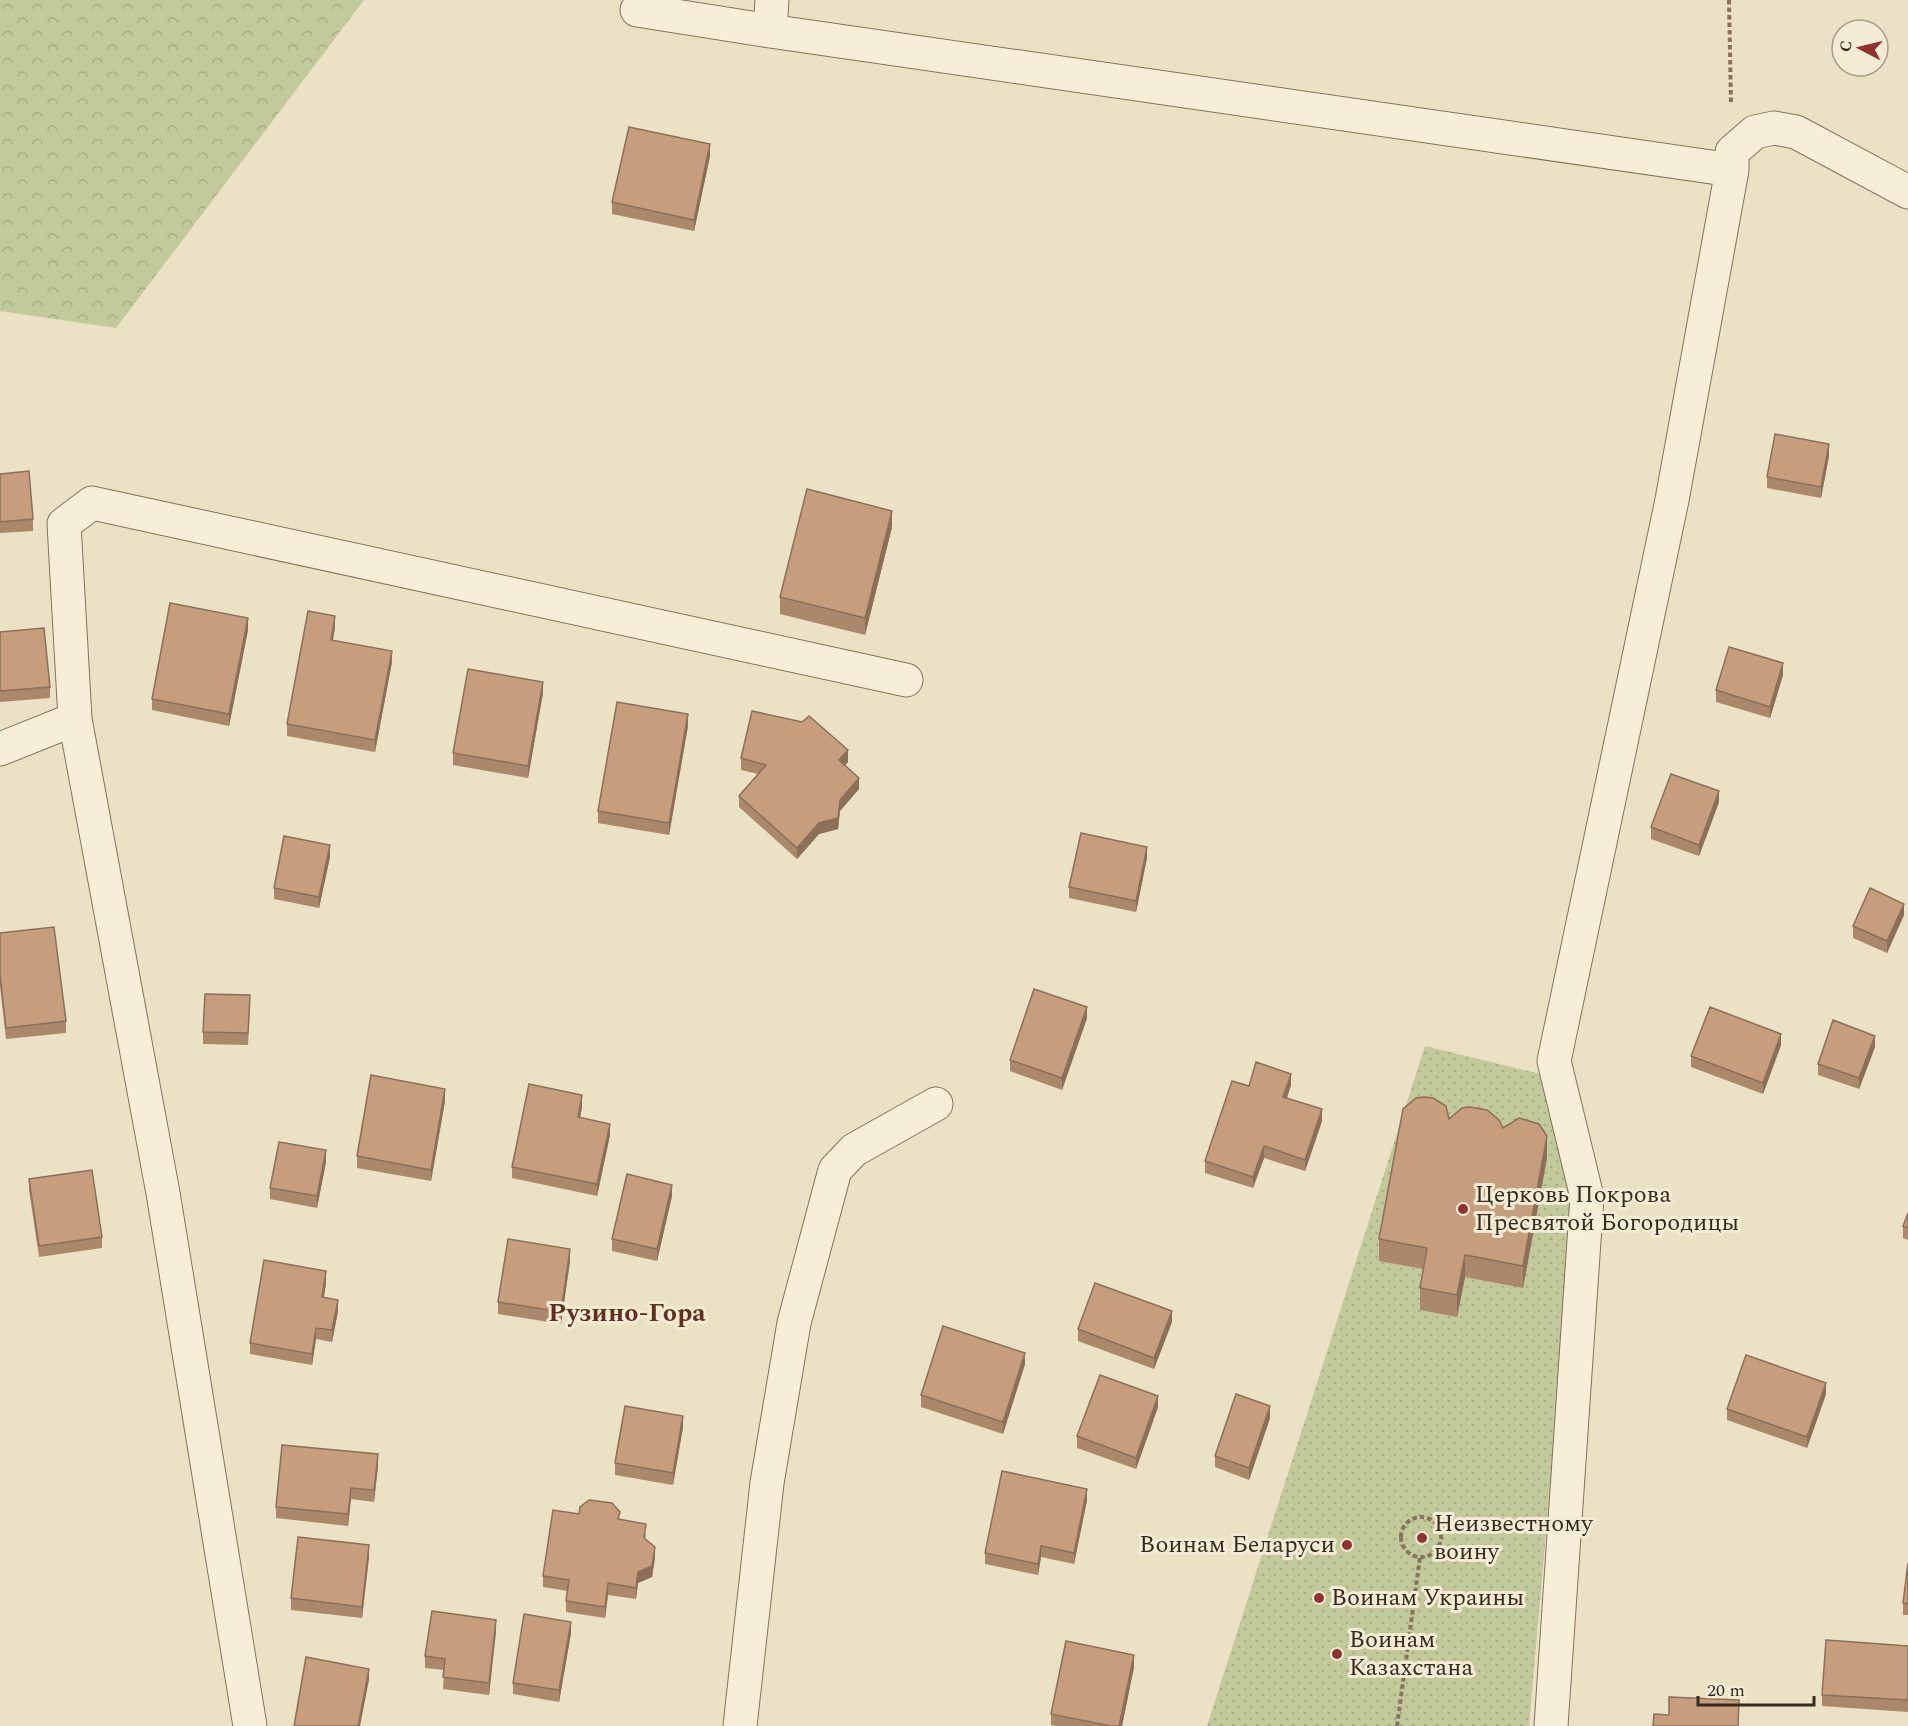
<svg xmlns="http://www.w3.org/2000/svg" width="1908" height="1726" font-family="Spectral,serif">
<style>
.forest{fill:url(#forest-crowns)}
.park{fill:url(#park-dots)}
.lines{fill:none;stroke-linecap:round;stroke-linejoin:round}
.minor-casing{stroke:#85735c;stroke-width:35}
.path{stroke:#85735c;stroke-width:4;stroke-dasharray:4.5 3;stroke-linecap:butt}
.minor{stroke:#f7eed8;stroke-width:33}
.wall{fill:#ab886c}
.shaded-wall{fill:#8b6f58}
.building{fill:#c79e7d;stroke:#8b6f58;stroke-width:1.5}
.poi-dot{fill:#903230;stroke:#f3ebd4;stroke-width:2}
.labels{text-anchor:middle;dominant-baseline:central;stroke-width:6;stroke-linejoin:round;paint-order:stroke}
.poi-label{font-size:24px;fill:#362b1f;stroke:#f3ebd4;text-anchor:start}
.neighbourhood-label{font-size:26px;font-weight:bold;fill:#603021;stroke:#f3ebd4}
</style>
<defs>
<pattern id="forest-crowns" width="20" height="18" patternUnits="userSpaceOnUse" patternTransform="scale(1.5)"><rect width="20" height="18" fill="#c2c99a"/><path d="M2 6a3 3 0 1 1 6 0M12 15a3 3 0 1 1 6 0" fill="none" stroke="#a7ad84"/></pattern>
<pattern id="park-dots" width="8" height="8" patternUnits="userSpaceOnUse" patternTransform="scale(1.5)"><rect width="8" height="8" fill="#c2c99a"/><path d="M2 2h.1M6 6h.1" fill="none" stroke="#a7ad84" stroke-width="1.8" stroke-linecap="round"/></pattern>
</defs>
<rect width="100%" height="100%" fill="#ebe1c5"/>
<!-- forest -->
<path class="forest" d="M0 0H364L116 328 0 311Z"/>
<!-- park -->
<path class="park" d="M1425 1046 1540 1074 1576 1192 1529 1726H1207Z"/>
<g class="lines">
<!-- minor casing -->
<g class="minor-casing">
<path id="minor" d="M772 0 770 31 1732 170 1672 500 1554 1061 1587 1197 1551 1726
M637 10 770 31
M1732 170V152L1755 132 1774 128 1796 132 1908 192
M0 749 75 719
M250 1726 163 1193 75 719 64 524 92 503 906 680
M740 1726 767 1483 794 1323 835 1170 854 1150 936 1104"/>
</g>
<!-- path -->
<path class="path" d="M1729 0 1731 104
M1401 1537a20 20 0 1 1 40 0a20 20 0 1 1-40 0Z
M1397 1726 1420 1557"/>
<!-- minor -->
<use href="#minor" class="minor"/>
</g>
<!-- wall -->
<path class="wall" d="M710 156 694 231 612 214V202Z
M1829 456 1821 498 1767 488V477Z
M0 474 33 519V531L0 533Z
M892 527 865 635 780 614V597Z
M335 627 333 640 392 662 375 752 287 736V724Z
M248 630 229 726 152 710V699Z
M0 632 50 687V698L0 702Z
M1783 675 1770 718 1716 702V690Z
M543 693 528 778 453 765V753Z
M688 726 669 835 598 823V811Z
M741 758 848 762 845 765 859 789 840 811 838 829 819 834 797 859 739 807V796L758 774 741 770Z
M1719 802 1699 856 1651 839V827Z
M330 857 319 908 274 899V888Z
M1147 858 1136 912 1069 898V887Z
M1904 915 1887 953 1853 938V926Z
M0 933 66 1021V1033L6 1039 0 986Z
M250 1007 248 1045 203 1044V1032Z
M1087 1018 1062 1090 1010 1071V1060Z
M1781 1045 1763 1094 1691 1067V1056Z
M1875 1047 1859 1089 1818 1075V1064Z
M1291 1085 1287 1098 1322 1121 1305 1171 1264 1158 1253 1188 1205 1173V1161L1249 1086Z
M445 1101 431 1181 357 1168V1156Z
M582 1107 580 1118 610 1135 597 1196 512 1178V1167Z
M1449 1119 1503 1128 1547 1158 1523 1288 1465 1277 1457 1317 1420 1310V1288L1423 1269 1379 1261V1239Z
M326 1162 317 1208 270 1199V1188Z
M29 1179 102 1237V1248L39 1257 29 1190Z
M672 1196 657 1261 612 1251V1239Z
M1908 1213V1240L1903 1238V1226Z
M570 1261 561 1324 498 1314V1302Z
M326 1283 324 1297 338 1311 332 1342 316 1339 312 1365 250 1354V1343Z
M1172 1322 1154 1369 1078 1341V1329Z
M1025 1364 1003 1434 921 1407V1395Z
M1826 1394 1807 1448 1727 1420V1409Z
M1158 1407 1136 1469 1077 1448V1436Z
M1270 1418 1249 1480 1215 1467V1456Z
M683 1427 673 1485 615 1475V1463Z
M378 1466 374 1502 351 1499 348 1526 276 1518V1507Z
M1087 1500 1074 1564 1041 1557 1038 1575 985 1564V1553Z
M620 1519 646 1535 645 1539 655 1558 652 1577 638 1583 636 1599 608 1595 605 1618 566 1612V1601L568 1591 543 1587V1576Z
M369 1557 362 1618 291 1610V1598Z
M1908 1563V1615H1903V1603Z
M496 1631 489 1695 443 1689 444 1670 425 1668V1656Z
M571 1633 559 1702 513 1694V1683Z
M1908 1646V1712L1822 1706V1695Z
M1134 1667 1122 1726H1056L1051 1725V1714Z"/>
<!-- shaded-wall -->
<path class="shaded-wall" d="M710 144V156L694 231V220Z
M1829 444V456L1821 498V487Z
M892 511V527L865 635V618Z
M335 616V627L331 651V640Z
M248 618V630L229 726V714Z
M392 651V662L375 752V740Z
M1783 663V675L1770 718V707Z
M543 682V693L528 778V766Z
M688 714V726L669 835V823Z
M848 750V762L839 771V760Z
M859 778V789L840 811 838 829 819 834 797 859V848Z
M1719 791V802L1699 856V845Z
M330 845V857L319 908V897Z
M1147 847V858L1136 912V901Z
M1904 904V915L1887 953V941Z
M1087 1007V1018L1062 1090V1078Z
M1781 1034V1045L1763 1094V1083Z
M1875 1036V1047L1859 1089V1078Z
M1291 1074V1085L1283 1108V1097Z
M445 1089V1101L431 1181V1170Z
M582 1095V1107L578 1129V1117Z
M1322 1109V1121L1305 1171V1160Z
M610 1124V1135L597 1196V1184Z
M1547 1136V1158L1523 1288V1266Z
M1264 1146V1158L1253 1188V1177Z
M326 1150V1162L317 1208V1196Z
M672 1185V1196L657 1261V1249Z
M570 1249V1261L561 1324V1312Z
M1465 1255V1277L1457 1317V1295Z
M326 1271V1283L322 1308V1297Z
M338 1300V1311L332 1342V1330Z
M1172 1311V1322L1154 1369V1358Z
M316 1328V1339L312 1365V1354Z
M1025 1353V1364L1003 1434V1422Z
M1826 1383V1394L1807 1448V1437Z
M1158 1396V1407L1136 1469V1458Z
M1270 1406V1418L1249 1480V1468Z
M683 1416V1427L673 1485V1473Z
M378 1454V1466L374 1502V1490Z
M351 1488V1499L348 1526V1514Z
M1087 1489V1500L1074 1564V1553Z
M369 1545V1557L362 1618V1607Z
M1041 1546V1557L1038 1575V1564Z
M655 1547V1558L652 1577 638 1583 636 1599V1588L638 1572Z
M608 1583V1595L605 1618V1607Z
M496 1620V1631L489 1695V1683Z
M571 1622V1633L559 1702V1690Z
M1134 1655V1667L1122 1726H1119Z
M369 1669V1680L360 1726H358Z"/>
<!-- building -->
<path class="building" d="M629 127 710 144 694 220 612 202Z
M1775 434 1829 444 1821 487 1767 477Z
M29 471 33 519 0 522V474Z
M807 489 892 511 865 618 780 597Z
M170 603 248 618 229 714 152 699Z
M308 611 335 616 331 640 392 651 375 740 287 724Z
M44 628 50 687 0 691V632Z
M1729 647 1783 663 1770 707 1716 690Z
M468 669 543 682 528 766 453 753Z
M617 702 688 714 669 823 598 811Z
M752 711 802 722 809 716 848 750 839 760 859 778 840 800 838 818 819 823 797 848 739 796 766 765 741 758Z
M1671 774 1719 791 1699 845 1651 827Z
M1081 833 1147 847 1136 901 1069 887Z
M284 836 330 845 319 897 274 888Z
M1870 888 1904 904 1887 941 1853 926Z
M54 927 66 1021 6 1028 0 975V933Z
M1034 989 1087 1007 1062 1078 1010 1060Z
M205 994 250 995 248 1033 203 1032Z
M1710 1007 1781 1034 1763 1083 1691 1056Z
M1833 1020 1875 1036 1859 1078 1818 1064Z
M1256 1062 1291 1074 1283 1097 1322 1109 1305 1160 1264 1146 1253 1177 1205 1161 1232 1081 1249 1086Z
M371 1075 445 1089 431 1170 357 1156Z
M529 1084 582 1095 578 1117 610 1124 597 1184 512 1167Z
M1424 1097 1433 1098 1446 1106 1449 1119 1462 1108 1470 1107 1487 1110 1499 1120 1503 1128 1519 1118 1539 1124 1547 1136 1523 1266 1465 1255 1457 1295 1420 1288 1427 1248 1379 1239 1403 1109 1416 1098Z
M279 1142 326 1150 317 1196 270 1188Z
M92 1170 102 1237 39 1246 29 1179Z
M627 1174 672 1185 657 1249 612 1239Z
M1908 1213V1228L1903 1226Z
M508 1239 570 1249 561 1312 498 1302Z
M264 1260 326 1271 322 1297 338 1300 332 1330 316 1328 312 1354 250 1343Z
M1095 1283 1172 1311 1154 1358 1078 1329Z
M943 1326 1025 1353 1003 1422 921 1395Z
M1746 1355 1826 1383 1807 1437 1727 1409Z
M1100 1375 1158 1396 1136 1458 1077 1436Z
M1236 1394 1270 1406 1249 1468 1215 1456Z
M625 1406 683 1416 673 1473 615 1463Z
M282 1445 378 1454 374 1490 351 1488 348 1514 276 1507Z
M1002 1471 1087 1489 1074 1553 1041 1546 1038 1564 985 1553Z
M589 1500 612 1503 620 1512 618 1519 646 1524 644 1538 655 1547 652 1566 638 1572 636 1588 608 1583 605 1607 566 1601 569 1580 543 1576 553 1510 579 1514 580 1507Z
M298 1537 369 1545 362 1607 291 1598Z
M1908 1563V1604L1903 1603Z
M432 1611 496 1620 489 1683 443 1677 445 1659 425 1656Z
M524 1614 571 1622 559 1690 513 1683Z
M1826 1640 1908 1646V1700L1822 1695Z
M1066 1641 1134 1655 1119 1726H1111L1051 1714Z
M306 1657 369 1669 358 1726H294Z
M1669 1697 1739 1700 1738 1726H1653L1654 1714 1669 1715Z"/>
<!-- markers -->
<g class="poi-dot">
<circle cx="1463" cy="1209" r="6"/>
<circle cx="1422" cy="1538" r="6"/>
<circle cx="1347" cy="1545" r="6"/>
<circle cx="1319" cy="1598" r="6"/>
<circle cx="1337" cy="1654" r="6"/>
</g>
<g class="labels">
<!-- poi labels -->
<g class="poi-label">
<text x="1475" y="1195">Церковь Покрова<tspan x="1475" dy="28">Пресвятой Богородицы</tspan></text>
<text x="1434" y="1524">Неизвестному<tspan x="1434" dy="28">воину</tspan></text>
<text x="1335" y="1545" text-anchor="end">Воинам Беларуси</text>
<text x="1331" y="1598">Воинам Украины</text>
<text x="1349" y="1640">Воинам<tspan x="1349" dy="28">Казахстана</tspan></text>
</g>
<!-- neighbourhood labels -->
<g class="neighbourhood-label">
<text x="627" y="1313">Рузино-Гора</text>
</g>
</g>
<!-- north arrow -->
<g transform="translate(1860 48) rotate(277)"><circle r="28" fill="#f3ebd4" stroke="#a79e8c" stroke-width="1.5"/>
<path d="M0-4.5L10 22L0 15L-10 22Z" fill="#903230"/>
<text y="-9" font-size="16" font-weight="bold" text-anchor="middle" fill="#362b1f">С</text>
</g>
<!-- scale -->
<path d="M1698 1696v9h116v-9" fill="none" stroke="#362b1f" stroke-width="3"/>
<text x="1707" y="1696" font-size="18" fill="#362b1f" stroke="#f3ebd4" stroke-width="4.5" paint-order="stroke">20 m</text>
</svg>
